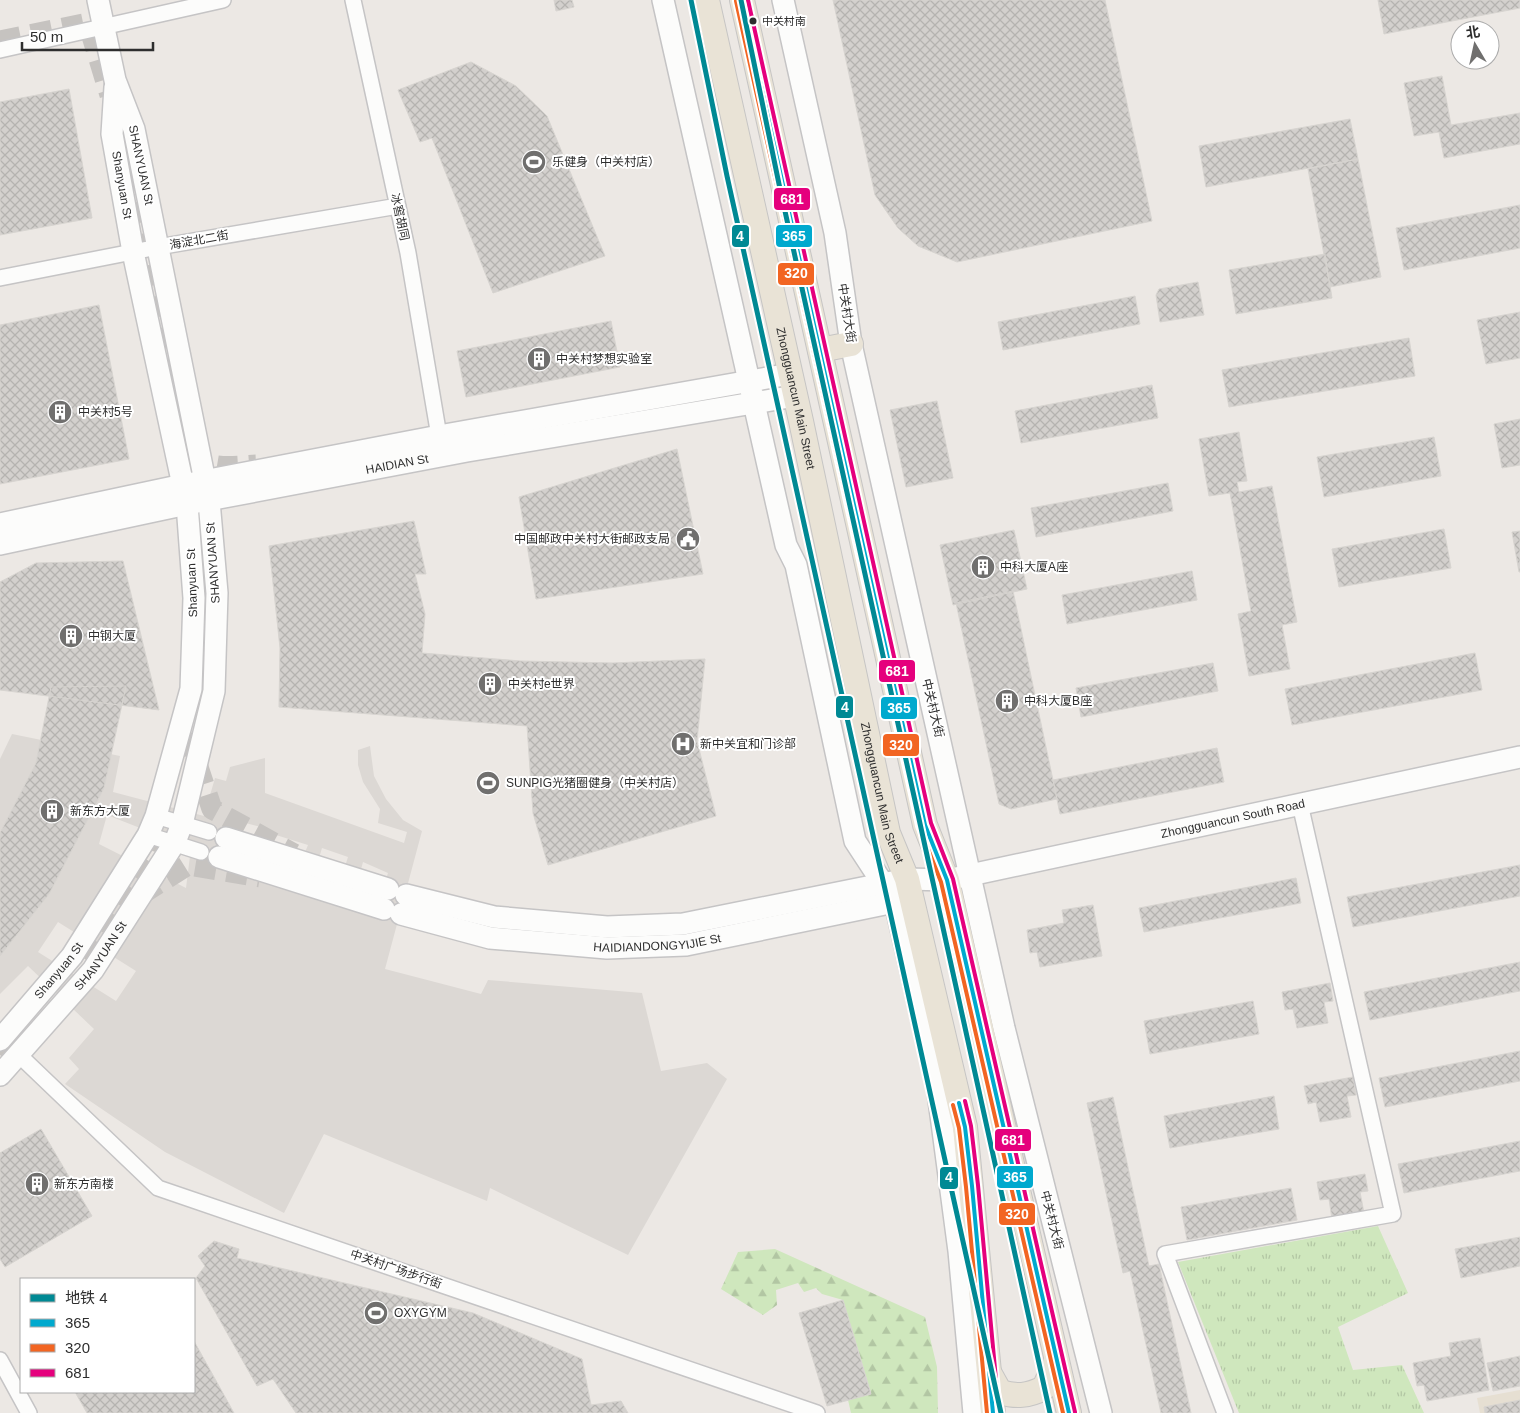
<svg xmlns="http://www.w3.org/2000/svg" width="1520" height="1413" font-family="Arial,'Noto Sans SC',sans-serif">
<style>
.education{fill:#e6dfd2}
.grass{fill:url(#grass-tufts)}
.forest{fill:url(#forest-firs)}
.plaza{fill:#dcd8d4;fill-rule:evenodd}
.building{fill:url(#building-cross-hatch);stroke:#d7d4d0}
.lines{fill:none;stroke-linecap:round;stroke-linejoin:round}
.secondary-tunnel{stroke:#c6c3c0;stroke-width:21;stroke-dasharray:21 11;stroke-linecap:butt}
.street-casing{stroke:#c5c4c5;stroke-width:18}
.secondary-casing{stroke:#c5c4c5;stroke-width:24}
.primary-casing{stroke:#c6c5c4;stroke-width:26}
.street{stroke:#fcfcfb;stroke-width:15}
.secondary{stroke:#fcfcfb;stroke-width:21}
.primary{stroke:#e9e3d6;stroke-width:24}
.bus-1-casing{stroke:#fff;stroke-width:8}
.bus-2-casing{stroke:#fff;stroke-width:8}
.bus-3-casing{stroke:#fff;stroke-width:8}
.bus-1{stroke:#00a9ce;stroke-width:4}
.bus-2{stroke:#f26522;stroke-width:4}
.bus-3{stroke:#e5007d;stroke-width:4}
.metro-1-casing{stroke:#fff;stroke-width:9}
.metro-1{stroke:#008994;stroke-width:5}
.bus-dot{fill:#2e2e2e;stroke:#fff;stroke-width:2}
.labels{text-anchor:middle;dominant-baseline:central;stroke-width:4;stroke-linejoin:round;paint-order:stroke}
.bus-label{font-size:11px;fill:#2e2e2e;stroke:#fff;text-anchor:start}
.poi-label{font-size:12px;fill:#2e2e2e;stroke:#fff;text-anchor:start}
.street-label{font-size:12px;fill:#2e2e2e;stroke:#fff}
.line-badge{stroke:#fff;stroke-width:2}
.badge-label{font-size:14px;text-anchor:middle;font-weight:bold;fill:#fff}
</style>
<defs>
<pattern id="grass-tufts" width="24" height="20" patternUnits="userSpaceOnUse" patternTransform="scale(1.25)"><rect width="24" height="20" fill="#cfe7bd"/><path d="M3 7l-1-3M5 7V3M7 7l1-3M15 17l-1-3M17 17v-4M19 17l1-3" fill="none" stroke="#b2c6a3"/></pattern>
<pattern id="forest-firs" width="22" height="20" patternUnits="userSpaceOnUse" patternTransform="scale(1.25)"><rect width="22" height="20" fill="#cfe7bd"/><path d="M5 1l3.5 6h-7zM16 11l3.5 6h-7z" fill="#b2c6a3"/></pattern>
<pattern id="building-cross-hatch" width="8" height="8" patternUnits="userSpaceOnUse" patternTransform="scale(1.25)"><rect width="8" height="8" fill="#d3d0cd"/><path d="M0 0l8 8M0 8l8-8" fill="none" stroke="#b5b3b0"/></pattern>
</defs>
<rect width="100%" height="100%" fill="#ece8e4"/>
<!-- education -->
<path class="education" d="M1520 1390V1413H1480L1477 1398Z"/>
<!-- grass -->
<path class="grass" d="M1378 1226 1408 1293 1338 1327 1353 1370 1402 1365 1424 1413H1239L1178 1262Z"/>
<!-- forest -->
<path class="forest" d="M775 1249 925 1317 937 1367 938 1413H851L848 1400 871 1393 843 1300 822 1294 816 1288 804 1292 798 1283 776 1290 777 1305 763 1315 721 1289 738 1252Z"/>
<!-- plaza -->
<path class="plaza" d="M12 734 120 756 113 792 204 816 215 778 226 781 230 767 265 758V793L404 843 407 832 378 823 380 809 363 782 358 765V750L370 746 374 776 386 799 403 820 422 831 385 969 481 994 488 980 642 993 661 1071 707 1063 727 1079 628 1255 490 1188 487 1201 324 1134 284 1213 165 1152 65 1084 79 1069 69 1058 94 1029 28 966 0 994V759ZM107 815 191 848 186 888 99 844ZM238 821 269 829 256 869 221 866ZM276 835 308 845 290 889 262 880ZM322 848 348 857 333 904 308 895ZM363 862 388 873 374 916 353 899ZM58 922 136 971 116 1001 38 952Z"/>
<!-- building -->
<path class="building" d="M554 0H572L574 7 556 11Z
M833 0H1105L1152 221 957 262 918 246 898 228 875 195Z
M1378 0H1520V8L1384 34Z
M471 62 516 86 547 116 605 256 493 293 432 138 420 142 398 90Z
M1442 76 1451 125 1520 113V144L1444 158 1439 132 1414 136 1404 83Z
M69 89 92 218 0 235V102Z
M1350 119 1358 159 1206 187 1199 146Z
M1358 159 1381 277 1330 287 1308 169Z
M1520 205V248L1404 270 1396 228Z
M1325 254 1332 298 1236 314 1229 270Z
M1198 282 1204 315 1160 322 1156 295 1159 289Z
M1135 296 1140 324 1003 350 998 322Z
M99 305 129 459 0 484V325Z
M1520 312V358L1486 364 1477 320Z
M611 321 620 367 466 397 457 351Z
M1409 338 1415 376 1229 407 1222 370Z
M1152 385 1158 418 1021 443 1015 411Z
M937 401 953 478 906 487 890 410Z
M1520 419V465L1502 468 1494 424Z
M1239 432 1247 481 1237 482 1239 492 1272 486 1297 622 1282 625 1290 669 1249 676 1238 614 1251 611 1230 493 1209 496 1199 439Z
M1434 437 1441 476 1324 497 1317 457Z
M677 449 703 574 536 599 519 497Z
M1168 483 1173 511 1036 537 1031 508Z
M414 521 426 574H415L425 614 422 653 521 661 613 663 705 659 697 741 716 816 548 865 533 813 527 726 279 707 280 648 269 546Z
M1444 529 1451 568 1339 587 1332 549Z
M1014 530 1027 589 953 605 940 545Z
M1520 531V572H1519L1512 532Z
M123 561 159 710 0 690V582L36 563Z
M1192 571 1197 600 1067 624 1062 595Z
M1013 591 1057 799 1011 809 999 804 956 603Z
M1475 653 1482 690 1292 725 1285 689Z
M1213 663 1218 691 1081 717 1076 688Z
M126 686 104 788 49 894 0 956V833L36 763 51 687Z
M1217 748 1224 782 1060 814 1053 780Z
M1520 865V896L1353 927 1347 897Z
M1296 878 1301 903 1144 932 1139 908Z
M1093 905 1102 956 1040 967 1037 952 1030 953 1027 930 1064 923 1062 910Z
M1520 962V991L1370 1020 1364 992Z
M1330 983 1333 1001 1324 1002 1328 1023 1297 1028 1293 1009 1285 1010 1282 992Z
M1253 1001 1259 1034 1150 1054 1144 1021Z
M1520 1051V1081L1385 1107 1379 1078Z
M1353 1077 1356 1095 1347 1096 1351 1117 1320 1122 1316 1102 1308 1104 1304 1086Z
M1274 1096 1279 1129 1170 1148 1164 1116Z
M1113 1097 1149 1266 1159 1264 1191 1413H1161L1130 1271 1123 1273 1087 1103Z
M41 1129 92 1216 5 1267 0 1259V1153Z
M1520 1141V1171L1404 1193 1398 1164Z
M1365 1174 1368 1191 1360 1192 1364 1213 1332 1219 1329 1199 1320 1200 1317 1182Z
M1291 1188 1297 1220 1187 1240 1181 1207Z
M1520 1237V1266L1461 1278 1455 1249Z
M214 1241 239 1249 237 1258 473 1313 582 1359 591 1405 621 1401 628 1413H296L273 1379 257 1386 196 1278 205 1266 198 1256Z
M843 1300 871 1394 827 1406 799 1313Z
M1480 1338 1489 1390 1427 1401 1424 1385 1417 1386 1413 1363 1451 1356 1449 1343Z
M194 1341 234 1413H87L75 1392H194Z
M1520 1356V1386L1493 1391 1487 1363Z
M1520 1400V1413H1485L1484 1407Z"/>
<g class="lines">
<!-- secondary-tunnel -->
<path class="secondary-tunnel" d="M0 41 88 23 110 95
M129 171 190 469
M193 447C203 473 233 466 256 465
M198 526 205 585 203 621
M187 734 212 809 294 854
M140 895 188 865 260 877
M82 957 152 857 163 818
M0 1055 23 1028"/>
<!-- street casing -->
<g class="street-casing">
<path id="street" d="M353 0 408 253 439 436 447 440
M0 50 223 0
M0 278 158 247 398 206
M156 816 209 832
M148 835 201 852
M18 1054 158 1188 817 1413
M0 1360 29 1413
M1225 1413 1165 1254 1393 1214 1300 804"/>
</g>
<!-- secondary casing -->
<g class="secondary-casing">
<g id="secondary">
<path d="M663 0 786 545 796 565 855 841 895 902 937 1085 959 1251 974 1413"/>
<path d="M783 0 835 233 851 344 1004 1028 1101 1413"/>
<path d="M0 524 183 485 439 436 790 374"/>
<path id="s1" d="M0 544 187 504 467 451 795 396"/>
<path d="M226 838 388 889"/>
<path d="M219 857 384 909"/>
<path id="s2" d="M406 895 494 917 607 927 683 924 907 879 947 880 1520 757"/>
<path id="s3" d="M401 914 490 938 607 948 686 945 909 899"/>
<path id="s4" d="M0 1040 72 956 148 835 156 816 191 689 194 598 187 504 133 252 112 134 115 87"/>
<path id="s5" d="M0 1075 93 970 175 842 182 824 214 691 217 593 209 501 134 129 115 80 98 0"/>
</g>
</g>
<!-- primary casing -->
<g class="primary-casing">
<g id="primary">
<path id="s6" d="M707 0 801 421 888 833 907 879 965 1127 993 1413"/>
<path d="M742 0 925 825 947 880 1069 1413"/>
<path d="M820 350 851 344"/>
<path d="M990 1374 1000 1392C1016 1397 1028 1396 1044 1388L1056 1361"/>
</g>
</g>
<!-- street -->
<use href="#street" class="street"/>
<!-- secondary -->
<use href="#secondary" class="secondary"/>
<!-- primary -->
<use href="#primary" class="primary"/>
<!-- bus-1 casing -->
<g class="bus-1-casing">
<path id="bus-1" d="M742 0 925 825 947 880 1069 1413
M959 1103 965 1127 972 1186 993 1413"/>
</g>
<!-- bus-2 casing -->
<g class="bus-2-casing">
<path id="bus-2" d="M736 1 919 826 941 882 1063 1413
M953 1105 959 1128 966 1187 987 1413"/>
</g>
<!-- bus-3 casing -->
<g class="bus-3-casing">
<path id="bus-3" d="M748 0 931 823 953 879 1075 1412
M965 1101 971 1126 978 1185 999 1412"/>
</g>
<!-- bus-1 -->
<use href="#bus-1" class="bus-1"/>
<!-- bus-2 -->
<use href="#bus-2" class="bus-2"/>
<!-- bus-3 -->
<use href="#bus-3" class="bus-3"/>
<!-- metro-1 casing -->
<g class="metro-1-casing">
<path id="metro-1" d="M691 0 727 176 1001 1413
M741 0 779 184 1050 1413"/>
</g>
<!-- metro-1 -->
<use href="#metro-1" class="metro-1"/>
</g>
<!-- icons -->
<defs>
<g id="stadium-disc" transform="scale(1.25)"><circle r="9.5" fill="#706f6e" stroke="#fff"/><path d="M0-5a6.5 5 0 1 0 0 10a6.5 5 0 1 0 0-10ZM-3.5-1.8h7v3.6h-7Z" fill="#fff"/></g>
<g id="building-disc" transform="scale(1.25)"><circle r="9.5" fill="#706f6e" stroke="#fff"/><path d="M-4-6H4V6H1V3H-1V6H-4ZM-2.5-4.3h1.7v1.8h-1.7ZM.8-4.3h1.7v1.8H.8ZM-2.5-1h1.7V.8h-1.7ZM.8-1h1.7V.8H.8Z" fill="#fff"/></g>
<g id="civic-disc" transform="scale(1.25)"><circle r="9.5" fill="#706f6e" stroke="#fff"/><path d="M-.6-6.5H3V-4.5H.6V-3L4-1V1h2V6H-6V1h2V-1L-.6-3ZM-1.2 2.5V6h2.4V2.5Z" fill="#fff"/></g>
<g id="hospital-disc" transform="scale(1.25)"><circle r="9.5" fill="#706f6e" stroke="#fff"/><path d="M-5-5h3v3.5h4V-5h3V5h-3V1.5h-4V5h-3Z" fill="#fff"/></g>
</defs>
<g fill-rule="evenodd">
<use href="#stadium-disc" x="534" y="162"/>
<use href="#building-disc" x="539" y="359"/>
<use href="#building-disc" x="60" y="412"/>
<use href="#civic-disc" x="688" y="539"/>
<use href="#building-disc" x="983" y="567"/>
<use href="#building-disc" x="71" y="636"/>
<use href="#building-disc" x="490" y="684"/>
<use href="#building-disc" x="1007" y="701"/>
<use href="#hospital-disc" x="683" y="744"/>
<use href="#stadium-disc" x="488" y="783"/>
<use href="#building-disc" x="52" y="811"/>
<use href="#building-disc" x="37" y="1184"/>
<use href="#stadium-disc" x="376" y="1313"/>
</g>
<!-- markers -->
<circle class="bus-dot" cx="753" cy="21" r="4.5"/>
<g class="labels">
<!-- bus labels -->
<g class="bus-label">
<text x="762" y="21">中关村南</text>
</g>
<!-- poi labels -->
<g class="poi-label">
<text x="552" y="162">乐健身（中关村店）</text>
<text x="556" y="359">中关村梦想实验室</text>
<text x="78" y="412">中关村5号</text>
<text x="670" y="539" text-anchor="end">中国邮政中关村大街邮政支局</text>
<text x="1000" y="567">中科大厦A座</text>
<text x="88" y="636">中钢大厦</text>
<text x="508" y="684">中关村e世界</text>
<text x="1024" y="701">中科大厦B座</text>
<text x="700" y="744">新中关宜和门诊部</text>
<text x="506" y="783">SUNPIG光猪圈健身（中关村店）</text>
<text x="70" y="811">新东方大厦</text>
<text x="54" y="1184">新东方南楼</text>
<text x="394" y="1313">OXYGYM</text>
</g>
<!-- street labels -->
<g class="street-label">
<text transform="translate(141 165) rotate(78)">SHANYUAN St</text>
<text transform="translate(122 185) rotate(80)">Shanyuan St</text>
<text transform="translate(400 217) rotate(78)">冰窖胡同</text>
<text transform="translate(199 240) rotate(-10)">海淀北二街</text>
<text transform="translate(847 313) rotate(81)">中关村大街</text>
<text stroke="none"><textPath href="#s6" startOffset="408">Zhongguancun Main Street</textPath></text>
<text stroke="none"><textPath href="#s1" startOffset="405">HAIDIAN St</textPath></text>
<text transform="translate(213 563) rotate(-94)">SHANYUAN St</text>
<text transform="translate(192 583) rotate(-92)">Shanyuan St</text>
<text transform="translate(933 708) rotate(77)">中关村大街</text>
<text stroke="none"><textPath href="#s6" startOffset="812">Zhongguancun Main Street</textPath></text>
<text stroke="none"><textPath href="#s2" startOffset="841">Zhongguancun South Road</textPath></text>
<text stroke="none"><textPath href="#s3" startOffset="260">HAIDIANDONGYIJIE St</textPath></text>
<text stroke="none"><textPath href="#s5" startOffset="156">SHANYUAN St</textPath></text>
<text stroke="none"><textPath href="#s4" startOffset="91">Shanyuan St</textPath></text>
<text transform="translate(1052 1220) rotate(76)">中关村大街</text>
<text transform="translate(396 1269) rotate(19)">中关村广场步行街</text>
</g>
</g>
<g class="line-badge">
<rect x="773" y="187" width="38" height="24" rx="5" fill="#e5007d"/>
<rect x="731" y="224" width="19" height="24" rx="5" fill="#008994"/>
<rect x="775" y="224" width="38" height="24" rx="5" fill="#00a9ce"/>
<rect x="777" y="262" width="38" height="24" rx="5" fill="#f26522"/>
<rect x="878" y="659" width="38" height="24" rx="5" fill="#e5007d"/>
<rect x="835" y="695" width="19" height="24" rx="5" fill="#008994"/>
<rect x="880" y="696" width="38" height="24" rx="5" fill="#00a9ce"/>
<rect x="882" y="733" width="38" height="24" rx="5" fill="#f26522"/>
<rect x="994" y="1128" width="38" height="24" rx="5" fill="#e5007d"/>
<rect x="996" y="1165" width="38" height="24" rx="5" fill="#00a9ce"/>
<rect x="939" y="1166" width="20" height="24" rx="5" fill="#008994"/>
<rect x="998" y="1202" width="38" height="24" rx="5" fill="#f26522"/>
</g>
<g class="badge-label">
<text x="792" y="204">681</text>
<text x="740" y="241">4</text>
<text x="794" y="241">365</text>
<text x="796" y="278">320</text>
<text x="897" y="676">681</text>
<text x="845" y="712">4</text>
<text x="899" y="713">365</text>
<text x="901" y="750">320</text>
<text x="1013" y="1145">681</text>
<text x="1015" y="1182">365</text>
<text x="949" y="1182">4</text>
<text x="1017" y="1219">320</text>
</g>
<!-- legend -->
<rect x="20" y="1278" width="175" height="115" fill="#ffffff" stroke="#ababab"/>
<rect x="30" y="1294" width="25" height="8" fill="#008994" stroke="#ababab"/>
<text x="65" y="1303" font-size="15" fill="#2e2e2e">地铁 4</text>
<rect x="30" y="1319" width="25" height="8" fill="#00a9ce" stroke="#ababab"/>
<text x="65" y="1328" font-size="15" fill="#2e2e2e">365</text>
<rect x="30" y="1344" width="25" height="8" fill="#f26522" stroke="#ababab"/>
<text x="65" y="1353" font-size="15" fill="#2e2e2e">320</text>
<rect x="30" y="1369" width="25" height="8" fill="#e5007d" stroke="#ababab"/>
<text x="65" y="1378" font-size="15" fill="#2e2e2e">681</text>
<!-- north arrow -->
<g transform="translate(1475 45) rotate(351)"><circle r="24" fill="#ffffff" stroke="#ababab"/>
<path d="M0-4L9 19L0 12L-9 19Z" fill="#706f6e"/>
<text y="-8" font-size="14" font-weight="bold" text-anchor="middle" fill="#2e2e2e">北</text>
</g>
<!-- scale -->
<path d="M22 42v8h131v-8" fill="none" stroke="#2e2e2e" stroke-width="2.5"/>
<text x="30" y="42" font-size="15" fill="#2e2e2e" stroke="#ffffff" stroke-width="4" paint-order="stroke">50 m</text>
</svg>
